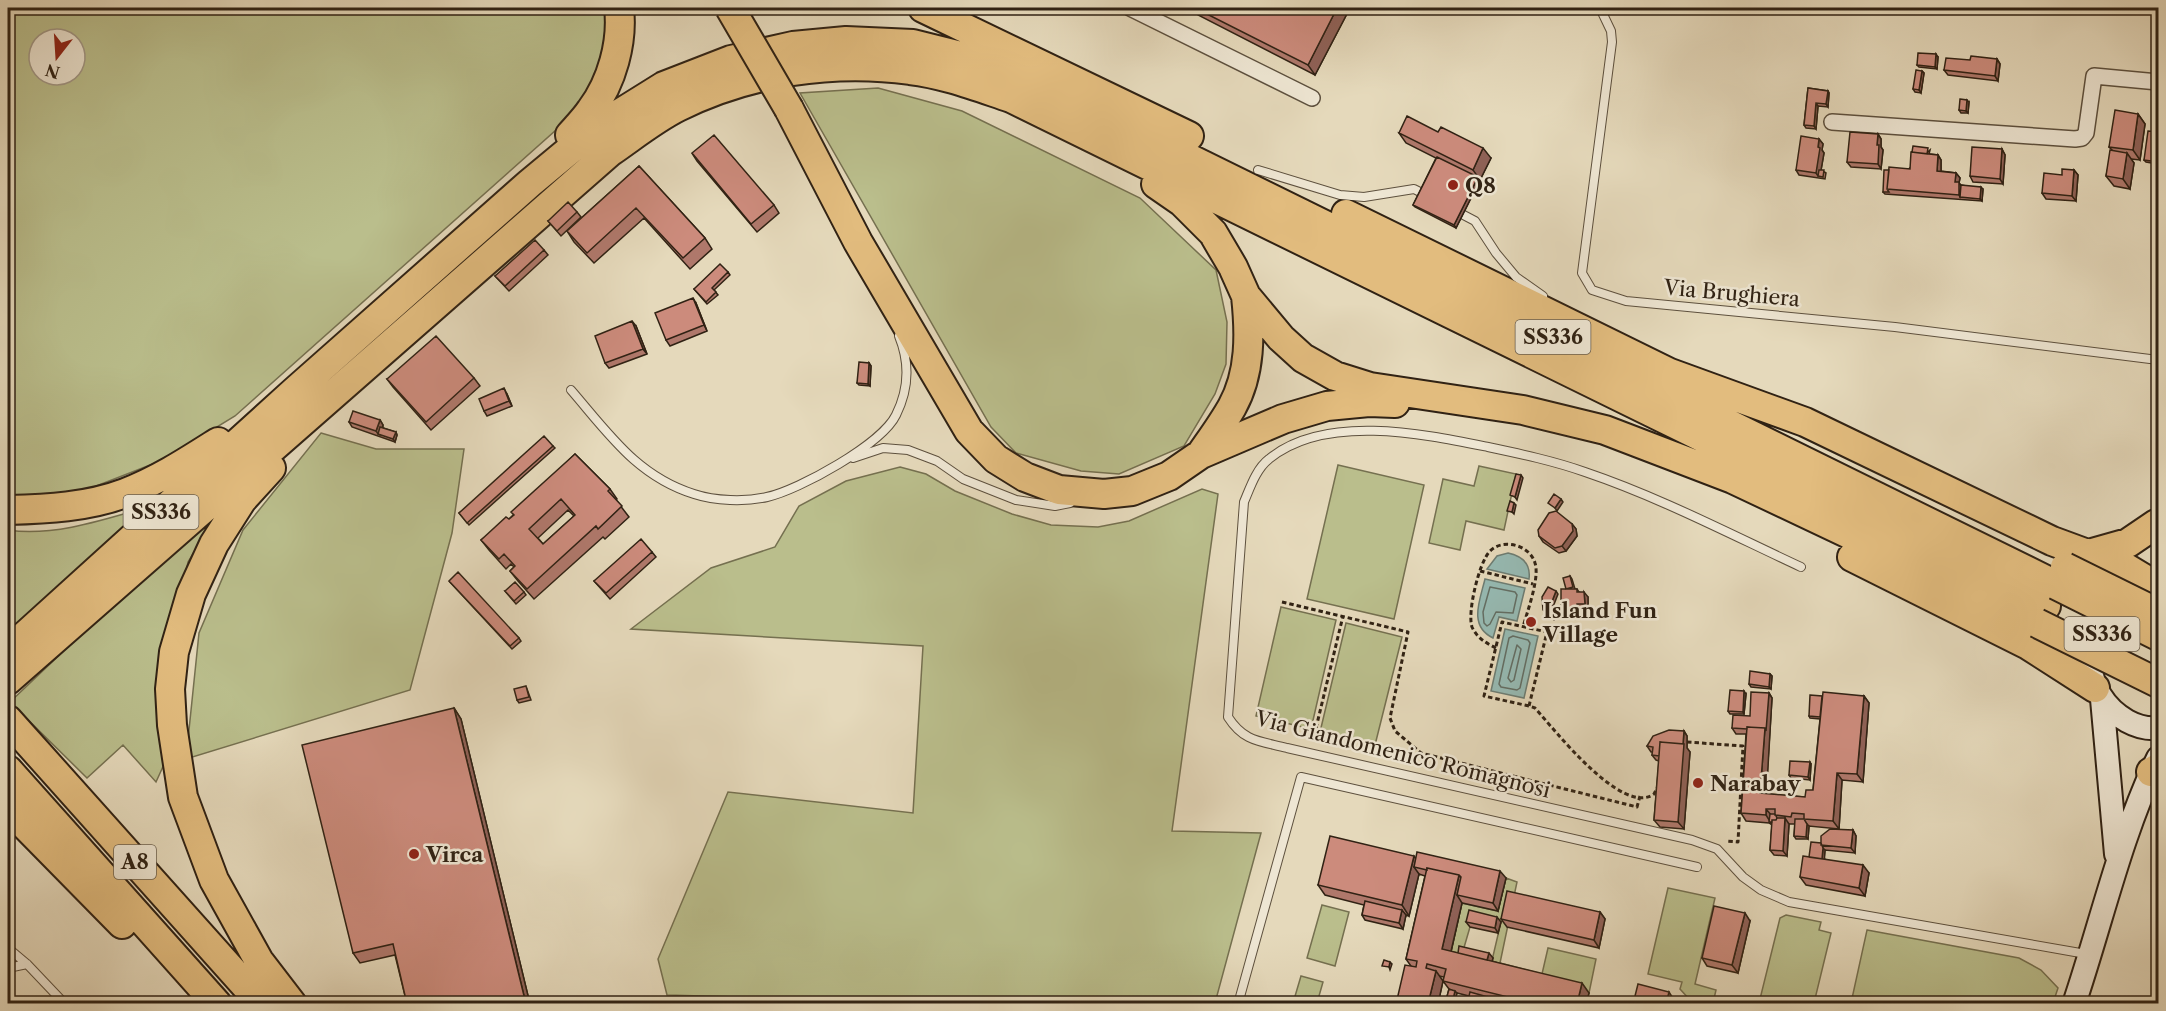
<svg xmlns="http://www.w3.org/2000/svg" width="2166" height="1011" font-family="'Libre Caslon Text',serif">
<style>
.green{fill:#babe8c;stroke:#757050;stroke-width:1.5;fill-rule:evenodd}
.water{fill:#96bab3;stroke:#6d7d73;stroke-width:1.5}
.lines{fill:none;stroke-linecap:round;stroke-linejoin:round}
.shore{stroke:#636e64;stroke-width:1.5}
.lane-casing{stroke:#5d503e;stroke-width:10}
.street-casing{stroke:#5d503e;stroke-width:18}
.secondary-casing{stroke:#302214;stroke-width:26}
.highway-casing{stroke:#302214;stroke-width:32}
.path{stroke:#302214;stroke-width:3;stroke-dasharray:4.5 3;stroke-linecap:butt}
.lane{stroke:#eee6d3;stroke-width:8}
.street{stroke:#eee6d3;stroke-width:15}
.secondary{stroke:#eee6d3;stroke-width:22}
.highway{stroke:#e2bc7e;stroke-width:28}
.highway-bridge-casing{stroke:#302214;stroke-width:32;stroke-linecap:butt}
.highway-bridge{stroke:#e2bc7e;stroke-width:28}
.wall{fill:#af786b;stroke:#302214;stroke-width:1.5;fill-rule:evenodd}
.shaded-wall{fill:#8f6157;stroke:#302214;stroke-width:1.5}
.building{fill:#cc8b7c;stroke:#302214;stroke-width:1.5;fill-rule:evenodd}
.poi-dot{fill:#8f2418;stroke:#eee6d3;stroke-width:2}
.labels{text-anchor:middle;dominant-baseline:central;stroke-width:5;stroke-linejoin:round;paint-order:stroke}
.shield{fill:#eee6d3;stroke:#695d4d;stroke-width:1.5}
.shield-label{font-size:20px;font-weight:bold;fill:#302214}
.poi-label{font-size:21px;font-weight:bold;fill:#302214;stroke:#eee6d3;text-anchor:start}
.street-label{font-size:21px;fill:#302214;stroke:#eee6d3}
</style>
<rect width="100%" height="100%" fill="#e5d9bb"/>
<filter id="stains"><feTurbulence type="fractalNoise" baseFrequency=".00333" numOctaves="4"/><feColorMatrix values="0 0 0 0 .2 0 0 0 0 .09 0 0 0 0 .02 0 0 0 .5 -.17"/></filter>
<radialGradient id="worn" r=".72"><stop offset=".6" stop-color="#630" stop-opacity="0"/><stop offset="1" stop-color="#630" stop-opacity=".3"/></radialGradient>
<!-- green -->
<path class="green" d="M8 8H611L593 97 235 416 163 460 86 490 8 498ZM39 39H75V75H39Z
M878 88 962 111 1140 198 1216 270 1227 322 1226 364 1215 394 1184 446 1119 474 1081 471 1016 453 991 427 800 93Z
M321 433 376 449H464L452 533 410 690 186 759 199 633 243 530Z
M1338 465 1424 485 1394 619 1307 599Z
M1479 466 1516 474 1504 530 1466 521 1460 550 1429 543 1443 479 1474 486Z
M900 467 926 474 955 491 1012 514 1051 525 1098 527 1129 521 1202 489 1218 494 1172 831 1261 833 1215 1003H957L667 995 658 959 728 792 913 813 923 646 631 629 711 568 775 547 799 506 846 481Z
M230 493 188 562 169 650 166 760 156 782 123 745 87 778 10 702Z
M151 506 8 632V530C54 537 106 519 151 506Z
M1281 607 1336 620 1311 729 1256 716Z
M1346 623 1402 637 1375 745 1320 732Z
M1506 878 1517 882 1500 963 1542 974 1548 948 1596 959 1589 993 1490 969 1501 922 1470 927 1463 951 1449 960 1462 903 1498 911Z
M1668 888 1715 898 1695 984 1716 990 1713 1003H1689L1690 1000 1680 989 1682 982 1648 974Z
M1322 905 1349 912 1335 966 1307 958Z
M1786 915 1821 922 1819 930 1831 933 1814 1003H1759L1780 918Z
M1867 930 2019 958 2041 970 2058 988 2053 1003H1851Z
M1301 976 1323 982 1317 1003H1293Z"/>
<!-- water -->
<path class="water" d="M1508 553C1522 556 1531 564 1529 579L1487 569 1497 556Z
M1485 579 1525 588 1517 621 1499 617 1493 638C1468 626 1480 600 1485 579Z
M1505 629 1538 636 1524 698 1491 691Z"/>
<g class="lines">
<!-- shore -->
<path class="shore" d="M1490 587 1515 592 1517 595 1513 613 1496 612 1490 624 1487 626 1484 623 1483 612Z
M1513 636 1528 640 1530 643 1520 688 1517 690 1501 687 1499 684 1509 638Z
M1517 645 1521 649 1514 680 1511 682 1508 678Z"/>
<!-- lane casing -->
<g class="lane-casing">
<path id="lane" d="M1600 8 1611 31 1612 42 1582 273 1592 290 1626 301 1895 327 2158 360
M1258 170 1340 195 1364 197 1414 189 1428 196
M1454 210 1475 221 1496 253 1516 277 1543 296
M571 390C609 434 637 476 694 494 715 501 745 502 767 497 799 490 882 444 896 415 909 389 910 363 899 336
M853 458 883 448 908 450 937 461 963 479 1016 500 1055 506 1070 503
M1801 567C1730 534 1659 497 1585 472 1554 461 1521 454 1488 447 1424 434 1325 413 1269 459 1256 469 1250 488 1244 502L1228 717C1244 742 1260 741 1287 748L1692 840 1717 849 1743 877 1761 890 1789 902 2086 954
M8 948 27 964 65 1004
M8 968 27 964
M1238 1004 1301 777 1697 867"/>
</g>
<!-- street casing -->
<g class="street-casing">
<path id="street" d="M1130 8 1312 98
M1832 122 2075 139 2082 138 2086 133 2094 76 2158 82"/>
</g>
<!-- secondary casing -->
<g class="secondary-casing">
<path id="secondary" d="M2123 604C2076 631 2081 695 2127 721 2136 726 2148 729 2158 728
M2102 699 2116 854
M2074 1004C2102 921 2120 837 2158 758"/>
</g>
<!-- highway casing -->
<g class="highway-casing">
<path id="highway" d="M923 8 1189 136
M789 109 858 242 969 431 996 459 1025 477 1059 490 1104 494 1132 491 1169 476 1201 454 1283 419 1327 406 1369 402 1395 403
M570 135C577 127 585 119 591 110 612 82 623 42 619 8
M1156 184 1182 202 1213 233 1233 267 1246 296 1281 338 1303 358 1335 376 1370 387 1523 410 1605 430 1733 479 2037 623
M1346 214 1670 373 1805 422 2052 541 2128 569 2158 587
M1201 454C1212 438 1223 423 1232 407 1251 373 1250 333 1246 296
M271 468 242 500 214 544 191 594 174 652 170 689 172 725 183 797 214 880 259 961 292 1004
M8 510C47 509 88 507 125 493 159 480 188 461 218 442
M2089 554 2128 543 2156 524
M1852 557 2028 645 2095 688
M8 651 295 391 530 183 595 129 664 86 731 60 793 46 846 41 913 44 965 57 1020 75 2056 585
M8 680 610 152C632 137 654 119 678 107 748 72 833 59 910 70 945 74 978 87 1011 98L2046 606
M8 720 262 1004
M8 770 217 1004
M2151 772 2158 768
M8 808 122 924"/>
</g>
<!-- path -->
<path class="path" d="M1480 571 1533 584
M1282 602 1408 632 1390 718 1395 731 1421 753 1637 807 1640 796
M1496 648C1486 643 1477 638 1472 627 1467 613 1479 562 1490 551 1503 538 1530 545 1535 563 1540 578 1527 612 1523 627
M1529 706 1547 632 1502 622 1484 696 1529 706 1535 708C1554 729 1622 817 1654 794L1658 786
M1316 728 1343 616
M1687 742 1743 746 1738 842 1726 841"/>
<!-- lane -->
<use href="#lane" class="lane"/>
<!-- street -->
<use href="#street" class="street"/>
<!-- secondary -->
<use href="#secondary" class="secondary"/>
<!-- highway -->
<use href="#highway" class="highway"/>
<!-- highway-bridge casing -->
<g class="highway-bridge-casing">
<path id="highway-bridge" d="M730 8 789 109
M2065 567 2158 613
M2056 585 2158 636
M2037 623 2158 683"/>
</g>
<!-- highway-bridge -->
<use href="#highway-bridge" class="highway-bridge"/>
</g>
<!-- wall -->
<path class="wall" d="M1193 8H1350L1315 75 1198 15Z
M1938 57 1937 69 1919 67 1917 65Z
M1997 59 2000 64 1998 81 1948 75 1944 70Z
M1922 71 1924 73 1921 93 1915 92 1913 89Z
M1808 88 1828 91 1829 93 1828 107 1818 106 1816 129 1806 128 1804 125Z
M1969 102 1968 113H1961L1959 110Z
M2138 114 2145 124 2140 160 2131 159 2134 163 2130 189 2114 186 2106 176 2112 150 2109 147Z
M2158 132V164L2146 162 2144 160Z
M1399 133 1491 158 1456 228 1415 207 1413 205 1436 158 1406 143Z
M1878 134 1881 139V147L1883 150 1881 169 1851 167 1847 162Z
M1819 139 1823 144 1822 150 1824 153 1821 170 1826 173 1825 179 1799 175 1796 170Z
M2002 149 2005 155 2003 184 1973 182 1970 176Z
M1930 150 1929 154 1938 155 1941 160V171L1956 173 1960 178 1959 183 1961 185 1983 189 1982 201 1885 194 1883 192Z
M692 153 774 205 779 213 757 232 697 161Z
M639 166 705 238 712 249 690 269 644 218 594 263 574 242 567 231Z
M2074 170 2078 175 2076 201 2046 199 2042 193 2062 175Z
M577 212 581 217 561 236 548 221Z
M544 250 548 255 509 291 495 276Z
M728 272 730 275 714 290 718 295 707 304 694 289Z
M696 303 707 331 670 346 666 340Z
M636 326 647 354 609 368 605 363Z
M869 363 871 366 870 386 859 385 857 383Z
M474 378 480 386 431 430 393 387 387 379Z
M507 394 512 406 487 416 484 411Z
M380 420 383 425V428L396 432 397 435 395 442 352 427 349 422Z
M553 446 555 448 469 525 459 513Z
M575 454 610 489 617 499 616 500 629 517 605 539 603 537 534 599 518 581 510 571 514 567 511 564 506 569 489 550 481 540 509 519ZM568 510 574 516 543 544 538 538Z
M1572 524 1576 529 1577 536 1566 551 1559 553 1543 542 1539 536Z
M652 552 656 557 610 599 594 581Z
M1570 576 1572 579 1575 589H1577L1579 592 1588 597V609L1581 610V613H1565L1561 608Z
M449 581 519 638 521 641 512 649Z
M505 591 524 592 526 595 516 604Z
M1770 674 1772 676 1771 689 1751 687 1749 684Z
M527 689 531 700 519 703 517 700Z
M1769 693 1772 698 1766 794 1805 797 1813 790 1820 719 1810 718 1809 716 1864 696 1869 703 1863 782 1842 780 1839 829 1809 826 1808 839H1796L1794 836 1795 824H1789L1787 856 1774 855 1770 850 1772 825 1769 823 1746 821 1741 813 1746 734H1736L1732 728 1750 716Z
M1746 694 1744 714H1730L1728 711Z
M454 708 461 719 530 1004H407L395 955 360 963 353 953Z
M1684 731 1687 736V748L1690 752 1684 829 1660 827 1654 820 1659 761 1656 760 1652 755 1653 752H1651L1647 746Z
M1811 764 1810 780 1791 778 1789 775Z
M1853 830 1856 836 1855 853 1825 850 1824 859 1869 873 1865 896 1806 885 1800 877 1809 857 1821 843Z
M1415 858 1506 878 1498 911 1462 903 1451 952 1493 958 1492 961 1589 993 1586 1004H1500L1457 993 1454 1004H1445L1449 989 1443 981 1444 977 1439 976 1443 981 1438 1004H1384L1397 1001 1411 966 1406 959 1425 876 1419 874 1409 916 1406 915 1403 929 1365 920 1362 915 1364 905 1325 895 1318 885Z
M1600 912 1605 919 1599 948 1507 927 1501 919Z
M1750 921 1738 973 1707 966 1702 958Z
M1466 922H1501L1498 933 1470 927Z"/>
<!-- shaded-wall -->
<path class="shaded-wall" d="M1337 8H1350L1315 75 1308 65Z
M1936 54 1938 57 1937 69 1935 67Z
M1997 59 2000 64 1998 81 1995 76Z
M1922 71 1924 73 1921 93 1919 90Z
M1828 91 1829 93 1828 107 1826 104Z
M1967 100 1969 102 1968 113 1966 111Z
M1816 103 1818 106 1816 129 1814 126Z
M2138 114 2145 124 2140 160 2133 150Z
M1878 134 1881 139V147L1883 150 1881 169 1878 164 1877 145Z
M1819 139 1823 144 1822 150 1824 153 1820 176H1818L1816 173Z
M1483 148 1491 158 1456 228 1454 225 1478 177 1473 170Z
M2002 149 2005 155 2003 184 2000 179Z
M2127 153 2134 163 2130 189 2123 179Z
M1938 155 1941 160V176L1937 171Z
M2074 170 2078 175 2076 201 2072 196Z
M1956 173 1960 178 1959 183 1963 188 1960 197 1959 195 1955 182Z
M1981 187 1983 189 1982 201 1980 199Z
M693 298 696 303 707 331 704 325Z
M632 321 636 326 647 354 643 349Z
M869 363 871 366 870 386 868 384Z
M504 388 507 394 512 406 509 401Z
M380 420 383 425 380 435 378 434 376 431Z
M396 432 397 435 395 442 393 439Z
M1521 475 1523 478 1517 500 1515 497Z
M1561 499 1563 502 1557 511 1555 508Z
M1514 503 1516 505 1514 514 1512 512Z
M1572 524 1576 529 1577 536 1566 551 1562 546Z
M1556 591 1558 594 1553 607 1551 604Z
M1584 592 1588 597V609L1585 604Z
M1558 610 1560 613 1554 620 1552 618Z
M1770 674 1772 676 1771 689 1769 687Z
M1744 691 1746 694 1744 714 1743 712Z
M1769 693 1772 698 1766 801 1760 793 1765 728Z
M1864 696 1869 703 1863 782 1857 774Z
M454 708 461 719 530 1004H526Z
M1684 731 1687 736V748L1690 752 1684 829 1678 822Z
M1810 762 1811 764 1810 780 1808 777Z
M1837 773 1842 780 1839 829 1833 821Z
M1766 809 1772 816 1771 823 1766 815Z
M1785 818 1789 824 1787 856 1783 851Z
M1807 824 1809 826 1808 839 1806 837Z
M1853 830 1856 836 1855 853 1851 848Z
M1823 848 1825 850 1824 866 1822 863Z
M1414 856 1421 866 1414 867 1419 874 1409 916 1402 905Z
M1863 865 1869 873 1865 896 1859 888Z
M1500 871 1506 878 1498 911 1493 903Z
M1459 875 1466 885 1457 895 1462 903 1449 960 1442 949Z
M1402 910 1406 915 1403 929 1399 923Z
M1600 912 1605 919 1599 948 1594 940Z
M1745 913 1750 921 1738 973 1732 965Z
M1497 917 1501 922 1498 933 1495 928Z
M1489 953 1493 958 1490 969 1486 964Z
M1390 962 1392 964 1390 970 1389 967Z
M1436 971 1443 981 1438 1004H1428Z
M1582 983 1589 993 1586 1004H1577Z
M1455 991 1457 993 1454 1004H1452Z
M1669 992 1674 1000 1673 1004H1666Z
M1488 997 1492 1002 1491 1004H1486Z"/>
<!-- building -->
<path class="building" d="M1195 8H1337L1308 65Z
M1918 53 1936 54 1935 67 1917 65Z
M1971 56 1997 59 1995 76 1944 70 1946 58 1970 60Z
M1916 70 1922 71 1919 90 1913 89Z
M1808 88 1828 91 1826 104 1816 103 1814 126 1804 125Z
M1960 99 1967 100 1966 111 1959 110Z
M2115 110 2138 114 2133 150 2109 147Z
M1407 116 1438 132 1441 127 1483 148 1473 170 1399 133Z
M2148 131 2158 132V162L2144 160Z
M1850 132 1878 134 1877 145H1879L1878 164 1847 162Z
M714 135 774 205 751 224 692 153Z
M1801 136 1819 139 1818 147 1820 148 1816 173 1796 170Z
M1913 146 1928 148 1927 154 1912 152Z
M1972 147 2002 149 2000 179 1970 176Z
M2110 150 2127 153 2123 179 2106 176Z
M1911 152 1938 155 1937 171 1956 173 1955 182H1959V195L1887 189 1889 167 1910 169Z
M1437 157 1478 177 1454 225 1413 205Z
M639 166 705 238 683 258 636 208 587 253 567 231Z
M2062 169 2074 170 2072 196 2042 193 2044 173 2062 175Z
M1819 170H1824L1823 177 1818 176Z
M1884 170H1889L1887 189 1889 192H1883Z
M1961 185 1981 187 1980 199 1960 197Z
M568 202 577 212 557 231 548 221Z
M535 240 544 250 505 286 495 276Z
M720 264 728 272 712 288 716 292 706 302 694 289Z
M693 298 704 325 666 340 655 313Z
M632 321 643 349 605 363 595 336Z
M436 336 474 378 426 422 387 379Z
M859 362 869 363 868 384 857 383Z
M504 388 509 401 484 411 479 399Z
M353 411 380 420 376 431 349 422Z
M380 427 396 432 393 439 378 434Z
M544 436 553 446 467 523 459 513Z
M575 454 610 489 608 491 622 506 598 529 596 526 527 589 510 571 515 566 504 554 499 559 481 540 506 517 509 519 514 515 511 512ZM561 499 575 515 543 544 529 529Z
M1516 474 1521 475 1515 497 1510 495Z
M1554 494 1561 499 1555 508 1548 503Z
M1510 501 1514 503 1512 512 1507 511Z
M1556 511 1572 524 1573 531 1562 546 1555 548 1539 536 1538 530 1549 513Z
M641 539 652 552 606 593 594 581Z
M458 572 519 638 510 646 449 581Z
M1570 576 1573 587 1566 589 1563 578Z
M515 582 524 592 514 601 505 591Z
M1548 587 1556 591 1551 604 1558 610 1552 618 1543 610 1542 597Z
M1561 589H1577V592H1584L1585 604H1577V608H1561Z
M1750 671 1770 674 1769 687 1749 684Z
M526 686 529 697 517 700 514 689Z
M1730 690 1744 691 1743 712 1728 711Z
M1751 692 1769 693 1766 731 1765 728 1747 727V729L1732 728 1733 715 1750 716Z
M1823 692 1864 696 1857 774 1837 773 1833 821 1804 819V814L1792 813 1791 817 1775 815V809H1766V815L1741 813 1747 727 1765 728 1760 793 1805 797 1806 790H1813Z
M1810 695 1822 696 1820 717 1809 716Z
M454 708 526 1004H407L393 944 353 953 302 745Z
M1669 730 1684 731 1683 744 1660 742 1659 756 1652 755 1653 747 1647 746 1653 736Z
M1660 742 1684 744 1678 822 1654 820Z
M1790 761 1810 762 1808 777 1789 775Z
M1770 814H1775L1777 818 1776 820H1772V822H1769Z
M1777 818H1785L1783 851 1770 850 1772 820H1776Z
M1795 819H1804L1807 824 1806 837 1794 836Z
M1830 829 1853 830 1851 848 1821 845V836Z
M1330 836 1414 856 1402 905 1318 885Z
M1811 842 1821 843 1823 848 1822 859 1809 857Z
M1417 852 1500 871 1493 903 1457 895 1461 877 1459 875 1427 868V870L1414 867Z
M1803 856 1863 865 1859 888 1800 877Z
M1427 868 1459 875 1442 949 1582 983 1577 1004H1536L1443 981 1446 969 1427 964 1426 968 1436 971 1428 1004H1396L1405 965 1416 967 1417 961 1406 959Z
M1507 891 1600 912 1594 940 1501 919Z
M1365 901 1402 910 1399 923 1362 915Z
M1714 906 1745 913 1732 965 1702 958Z
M1469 910 1497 917 1495 928 1466 922Z
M1459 946 1489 953 1487 960 1458 953Z
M1384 960 1390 962 1389 967 1382 966Z
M1638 984 1669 992 1666 1004H1633Z
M1449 989 1455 991 1452 1004H1445Z
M1470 992 1488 997 1486 1004H1467Z
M1386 999 1397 1001 1396 1004H1384Z"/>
<!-- markers -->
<g class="poi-dot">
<circle cx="1453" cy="185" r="6"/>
<circle cx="1531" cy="622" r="6"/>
<circle cx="1698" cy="783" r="6"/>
<circle cx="414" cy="854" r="6"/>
</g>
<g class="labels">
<!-- shield labels -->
<g class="shield">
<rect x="1515.5" y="320" width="75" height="34" rx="4.5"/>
<rect x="123.5" y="495" width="75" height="34" rx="4.5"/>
<rect x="2064.5" y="617" width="75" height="34" rx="4.5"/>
<rect x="114" y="845" width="42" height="34" rx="4.5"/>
</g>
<g class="shield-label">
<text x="1553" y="337">SS336</text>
<text x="161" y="512">SS336</text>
<text x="2102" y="634">SS336</text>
<text x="135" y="862">A8</text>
</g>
<!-- poi labels -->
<g class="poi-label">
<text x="1465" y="185">Q8</text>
<text x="1543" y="610">Island Fun<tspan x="1543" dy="24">Village</tspan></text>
<text x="1710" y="783">Narabay</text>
<text x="426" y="854">Virca</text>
</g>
<!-- street labels -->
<g class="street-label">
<text transform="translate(1732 293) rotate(5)">Via Brughiera</text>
<text transform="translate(1403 754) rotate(14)">Via Giandomenico Romagnosi</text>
</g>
</g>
<!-- margin -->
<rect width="2166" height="1011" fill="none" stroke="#e5d9bb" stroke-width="30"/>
<rect x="9" y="9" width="2148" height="993" fill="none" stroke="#302214" stroke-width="3"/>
<rect x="15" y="15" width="2136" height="981" fill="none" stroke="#302214" stroke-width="1.5"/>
<!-- north arrow -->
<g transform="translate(57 57) rotate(197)"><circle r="28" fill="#eee6d3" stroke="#a29887" stroke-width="1.5"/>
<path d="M0-4.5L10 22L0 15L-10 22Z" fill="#8f2418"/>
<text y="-9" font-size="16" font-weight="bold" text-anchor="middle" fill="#302214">N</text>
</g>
<rect width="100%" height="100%" filter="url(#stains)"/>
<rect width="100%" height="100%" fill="url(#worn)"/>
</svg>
